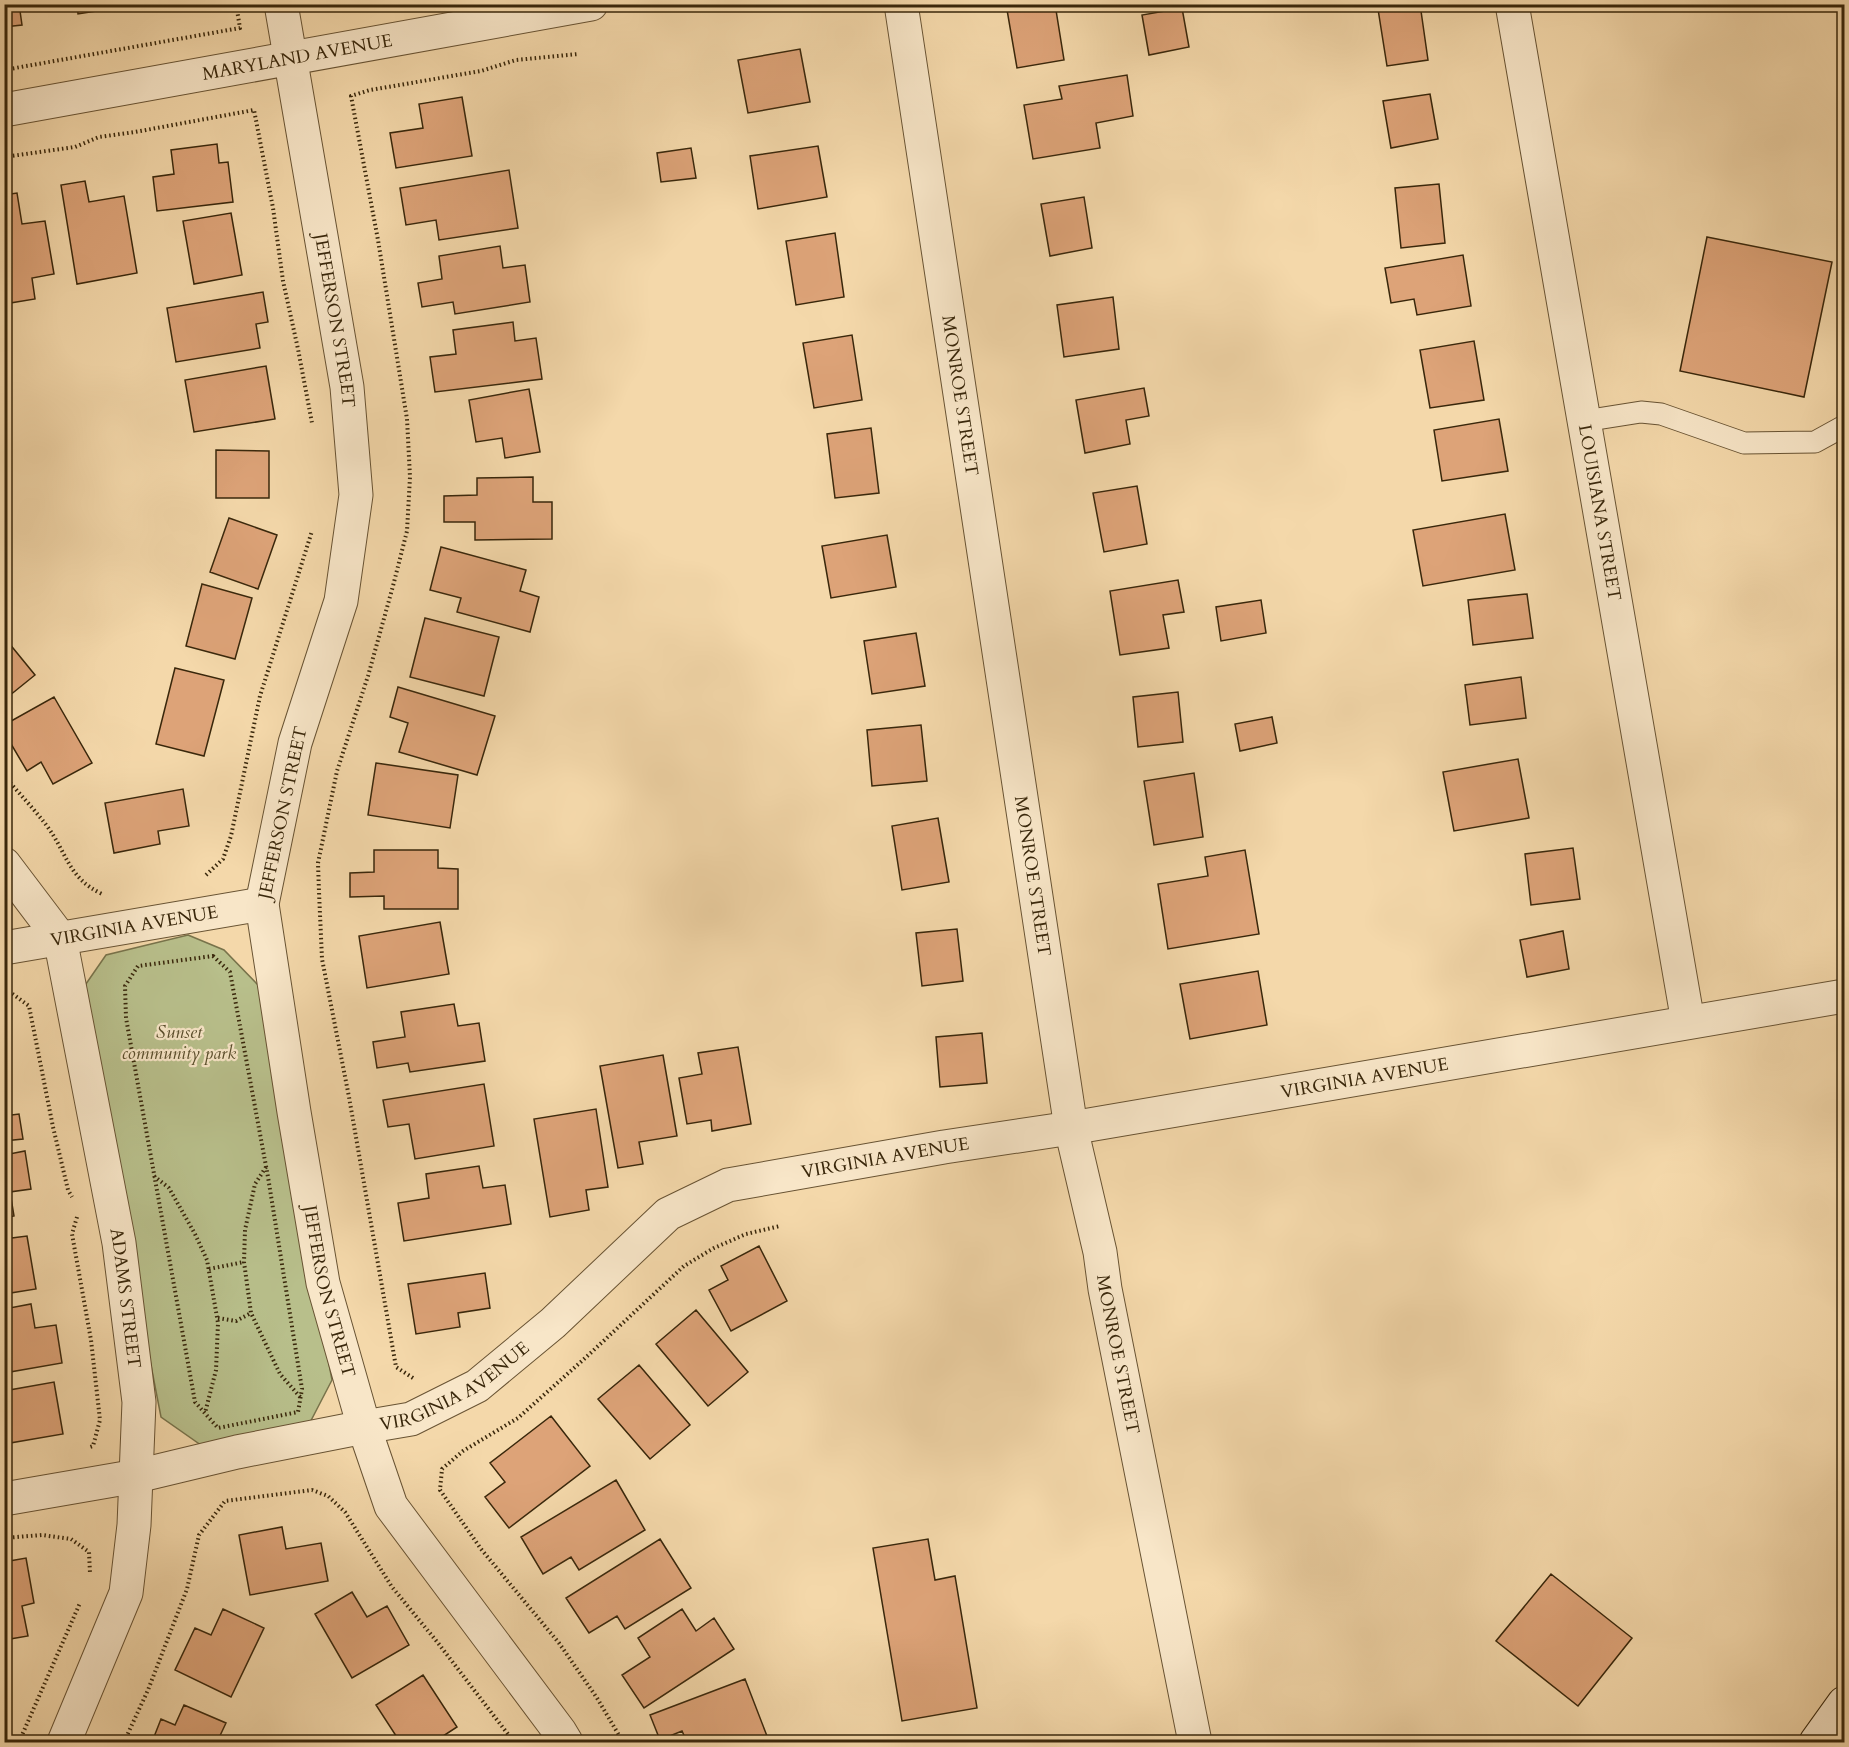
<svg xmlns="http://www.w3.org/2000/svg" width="1849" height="1747" font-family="Cardo,serif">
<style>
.green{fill:#b8bf8b;stroke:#78734b;stroke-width:1.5}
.building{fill:#dda378;stroke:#39270b;stroke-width:1.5}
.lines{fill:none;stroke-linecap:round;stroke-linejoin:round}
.lane-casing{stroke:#685333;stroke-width:23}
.street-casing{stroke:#685333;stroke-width:35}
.secondary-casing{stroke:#39270b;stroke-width:35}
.path{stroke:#39270b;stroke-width:4;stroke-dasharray:1.5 3;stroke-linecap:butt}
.lane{stroke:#f8e6c8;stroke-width:21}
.street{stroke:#f8e6c8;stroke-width:33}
.secondary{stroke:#f8e6c8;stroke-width:33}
.labels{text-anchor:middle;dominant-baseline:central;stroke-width:4.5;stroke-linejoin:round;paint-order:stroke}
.street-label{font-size:18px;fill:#39270b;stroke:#f8e6c8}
.park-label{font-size:18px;font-style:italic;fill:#594d2b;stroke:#f8e6c8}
</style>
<rect width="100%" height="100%" fill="#f4d8aa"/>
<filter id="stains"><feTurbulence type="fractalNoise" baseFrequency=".00333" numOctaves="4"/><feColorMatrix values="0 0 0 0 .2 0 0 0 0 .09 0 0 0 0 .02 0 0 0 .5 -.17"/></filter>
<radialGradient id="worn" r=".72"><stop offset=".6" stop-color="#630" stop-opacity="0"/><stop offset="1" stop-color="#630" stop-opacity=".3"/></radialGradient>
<!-- green -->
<path class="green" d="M188 935 224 950 258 985 332 1380 305 1432 208 1450 161 1417 79 994 106 955Z"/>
<!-- building -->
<path class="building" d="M4 4H19L22 25 4 27Z
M77 4H115L116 8 78 14Z
M1006 4H1055L1064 60 1017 68Z
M1406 4H1420L1428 60 1387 66 1378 9Z
M1182 8 1189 47 1149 55 1142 15Z
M800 49 810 102 748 113 738 60Z
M1127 75 1133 116 1096 123 1100 148 1033 159 1024 105 1062 99 1059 86Z
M1430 94 1438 139 1391 148 1383 101Z
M462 97 472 156 396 168 390 133 423 128 419 104Z
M217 144 219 163 228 162 233 202 157 211 153 177 174 174 171 150Z
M818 146 827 197 758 209 750 156Z
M691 148 696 178 661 182 657 153Z
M509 170 518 228 439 240 436 220 406 225 400 188Z
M85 181 89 202 124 196 137 273 77 284 61 185Z
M1439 184 1445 243 1401 248 1395 188Z
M17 193 22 224 45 221 54 274 32 278 35 299 4 304V195Z
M1084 197 1092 248 1050 256 1041 204Z
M231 213 242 275 194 284 183 221Z
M835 233 844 297 796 305 786 241Z
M1707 237 1832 262 1804 397 1680 371Z
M500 246 503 268 525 265 530 302 455 314 453 302 422 307 418 283 442 279 439 256Z
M1463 255 1471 306 1417 315 1414 299 1391 303 1385 268Z
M263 292 268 322 256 324 260 348 176 362 167 308Z
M1113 297 1119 349 1064 357 1057 305Z
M513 322 515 341 536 338 542 379 435 392 430 357 456 354 453 330Z
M852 335 862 400 814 408 803 343Z
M1474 341 1484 400 1430 408 1420 350Z
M266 366 275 419 194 432 185 380Z
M1144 388 1149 416 1126 420 1130 444 1085 453 1076 400Z
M529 389 540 452 505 458 502 438 476 442 469 400Z
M1499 419 1508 471 1442 481 1434 430Z
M871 428 879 493 835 498 827 434Z
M216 450 269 451V498H216Z
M533 477V502H552V539L475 540V522H444V496L477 495V478Z
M1137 486 1147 544 1104 552 1093 493Z
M1505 514 1515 570 1423 586 1413 530Z
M229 518 277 535 258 589 210 572Z
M887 535 896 587 831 598 822 546Z
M441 547 526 570 520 591 539 597 530 632 457 612 461 598 430 590Z
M1178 580 1184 612 1163 615 1169 648 1120 655 1110 591Z
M202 584 252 598 235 659 186 646Z
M1527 594 1533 638 1473 645 1468 600Z
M1261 600 1266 633 1221 641 1216 607Z
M425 618 499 637 484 696 410 677Z
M916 633 925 686 872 694 864 641Z
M4 637 35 675 4 700Z
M175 668 224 680 204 756 156 744Z
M1521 677 1526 718 1470 725 1465 685Z
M398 687 495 716 477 775 399 752 408 723 390 717Z
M1178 692 1183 742 1138 747 1133 697Z
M54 697 92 763 53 784 41 762 27 771 4 732V725Z
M1272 717 1277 743 1240 751 1235 724Z
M921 725 927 781 872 786 867 730Z
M1518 759 1529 818 1454 831 1443 772Z
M376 763 458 775 450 828 368 815Z
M1194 773 1203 837 1154 845 1144 781Z
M183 789 189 826 158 831 160 844 114 853 105 803Z
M938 818 949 882 902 890 892 826Z
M1573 848 1580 899 1531 905 1525 854Z
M374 850H438V868L458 869V909H384V896L350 897V873L374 872Z
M1245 850 1259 934 1168 949 1158 884 1208 876 1205 857Z
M440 922 449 974 367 988 359 936Z
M957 929 963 981 922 986 916 933Z
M1563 931 1569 969 1527 977 1520 940Z
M1258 971 1267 1025 1190 1039 1180 984Z
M454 1004 458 1026 479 1023 485 1061 410 1072 408 1063 377 1068 373 1042 405 1037 401 1012Z
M982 1033 987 1083 940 1087 936 1037Z
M738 1047 751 1124 712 1131 711 1120 687 1124 679 1078 702 1074 698 1053Z
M663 1055 677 1136 639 1142 643 1164 618 1168 600 1066Z
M484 1084 494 1146 415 1159 409 1124 388 1127 383 1100Z
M596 1109 608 1187 586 1190 589 1210 550 1217 534 1119Z
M19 1114 23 1139 4 1141V1116Z
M25 1151 31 1189 10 1192 14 1216 4 1218V1155Z
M479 1166 483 1188 505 1185 511 1224 404 1241 398 1203 429 1198 426 1174Z
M27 1236 36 1289 4 1294V1239Z
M759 1246 787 1301 731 1331 709 1290 728 1280 721 1266Z
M485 1273 490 1308 458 1313 460 1327 416 1334 408 1284Z
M31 1304 35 1328 56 1325 62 1363 4 1373V1309Z
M696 1310 748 1372 708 1406 656 1344Z
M639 1365 690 1425 650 1459 598 1399Z
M54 1382 63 1434 4 1444V1391Z
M551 1416 590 1466 509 1528 485 1497 505 1482 490 1463Z
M616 1480 645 1530 579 1570 571 1557 543 1574 521 1537Z
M282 1527 286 1549 321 1543 328 1581 250 1595 239 1535Z
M660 1539 691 1588 625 1629 617 1616 589 1633 566 1598Z
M928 1539 935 1580 955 1576 977 1708 902 1721 873 1548Z
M26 1558 34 1603 22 1606 28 1636 4 1640V1562Z
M1551 1574 1632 1638 1578 1706 1496 1641Z
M352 1592 367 1617 387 1606 409 1645 352 1678 315 1614Z
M223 1609 264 1628 231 1697 175 1670 195 1628 211 1635Z
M682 1609 696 1631 714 1618 734 1649 644 1708 622 1675 650 1657 638 1638Z
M423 1675 457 1727 434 1742H400L376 1705Z
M745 1679 767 1736 750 1742H687L682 1731 660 1740 650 1715Z
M184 1705 226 1723 217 1742H152L161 1719 175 1725Z"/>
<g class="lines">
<!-- lane casing -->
<g class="lane-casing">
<path id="lane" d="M1584 421 1641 412 1661 414 1744 443 1815 442 1844 426"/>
</g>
<!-- street casing -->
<g class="street-casing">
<g id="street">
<path id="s1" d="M281 4 347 387 356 495 341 601 295 743 262 904 294 1112 323 1283 364 1427 391 1506 560 1732 566 1742"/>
<path id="s2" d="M901 4 1071 1128 1100 1252 1105 1289 1195 1742"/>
<path id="s3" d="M1512 4 1688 1022"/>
<path id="s4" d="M4 110 591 4"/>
<path id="s5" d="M4 864 60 938 119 1243 139 1402 134 1525 126 1593 64 1742"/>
<path id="s6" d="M4 948 262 904"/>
<path id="s7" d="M4 1499 137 1476 237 1452 364 1427 411 1419 477 1386 553 1323 668 1214 728 1185 944 1147 1071 1128 1844 996"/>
</g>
</g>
<!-- secondary casing -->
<g class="secondary-casing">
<path id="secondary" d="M1816 1742 1844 1703"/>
</g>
<!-- path -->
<path class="path" d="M4 70 240 28 236 4
M4 157 75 147 99 137 135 132 254 110 273 208 283 281 298 349 312 423
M4 776C19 793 34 809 47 826 67 853 68 878 102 894
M206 875 223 859 231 836 260 696 312 531
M213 956 230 972 268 1177 302 1389 298 1412 218 1428 195 1402 126 1018 125 986 138 966Z
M4 992H10L29 1006 53 1127 68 1190 72 1197
M266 1167 255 1184 245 1230 244 1262 251 1313 280 1374 301 1398
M154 1176 169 1188 195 1234 207 1260 218 1323 216 1370 205 1413
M77 1217 72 1234 91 1340 100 1420 93 1446 90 1447
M209 1269 244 1262
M218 1318 236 1321 251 1313
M413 1378 396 1367 349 1097 322 959 319 892 318 863 337 771 368 676 393 586 407 531 410 477 407 419 378 240 351 96 370 90 481 71 516 60 578 54
M4 1538 42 1535 71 1539 89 1552 90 1573
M19 1742 80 1603
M124 1742 148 1690 187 1589 199 1535 225 1501 312 1490 328 1496 345 1512 392 1587 438 1643 514 1742
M623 1742 597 1698 559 1643 481 1549 440 1490 442 1469 463 1451 518 1418 582 1361 684 1266 714 1248 746 1234 780 1226"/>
<!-- lane -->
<use href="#lane" class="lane"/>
<!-- street -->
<use href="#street" class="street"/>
<!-- secondary -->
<use href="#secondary" class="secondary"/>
</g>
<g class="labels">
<!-- street labels -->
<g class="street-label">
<text stroke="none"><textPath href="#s4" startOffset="298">MARYLAND AVENUE</textPath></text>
<text stroke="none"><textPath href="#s1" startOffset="321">JEFFERSON STREET</textPath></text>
<text stroke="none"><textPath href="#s2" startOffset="396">MONROE STREET</textPath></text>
<text stroke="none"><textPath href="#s3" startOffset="516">LOUISIANA STREET</textPath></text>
<text transform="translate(283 813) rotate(-78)">JEFFERSON STREET</text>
<text stroke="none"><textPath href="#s2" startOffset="882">MONROE STREET</textPath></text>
<text stroke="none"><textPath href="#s6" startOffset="132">VIRGINIA AVENUE</textPath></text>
<text stroke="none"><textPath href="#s7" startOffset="1458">VIRGINIA AVENUE</textPath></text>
<text stroke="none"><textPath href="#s7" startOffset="972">VIRGINIA AVENUE</textPath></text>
<text stroke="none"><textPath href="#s1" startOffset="1311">JEFFERSON STREET</textPath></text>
<text stroke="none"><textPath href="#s5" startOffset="459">ADAMS STREET</textPath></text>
<text stroke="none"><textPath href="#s2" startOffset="1368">MONROE STREET</textPath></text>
<text stroke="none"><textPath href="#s7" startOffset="468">VIRGINIA AVENUE</textPath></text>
</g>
<!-- park labels -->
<g class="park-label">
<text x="179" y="1032">Sunset<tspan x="179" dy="21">community park</tspan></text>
</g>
</g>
<!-- margin -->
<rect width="1849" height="1747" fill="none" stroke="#f4d8aa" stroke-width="24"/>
<rect x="6" y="6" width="1837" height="1735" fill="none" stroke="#39270b" stroke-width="3"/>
<rect x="12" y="12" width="1825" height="1723" fill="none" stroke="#39270b" stroke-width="1.5"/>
<rect width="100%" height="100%" filter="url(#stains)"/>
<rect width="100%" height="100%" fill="url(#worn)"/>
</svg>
